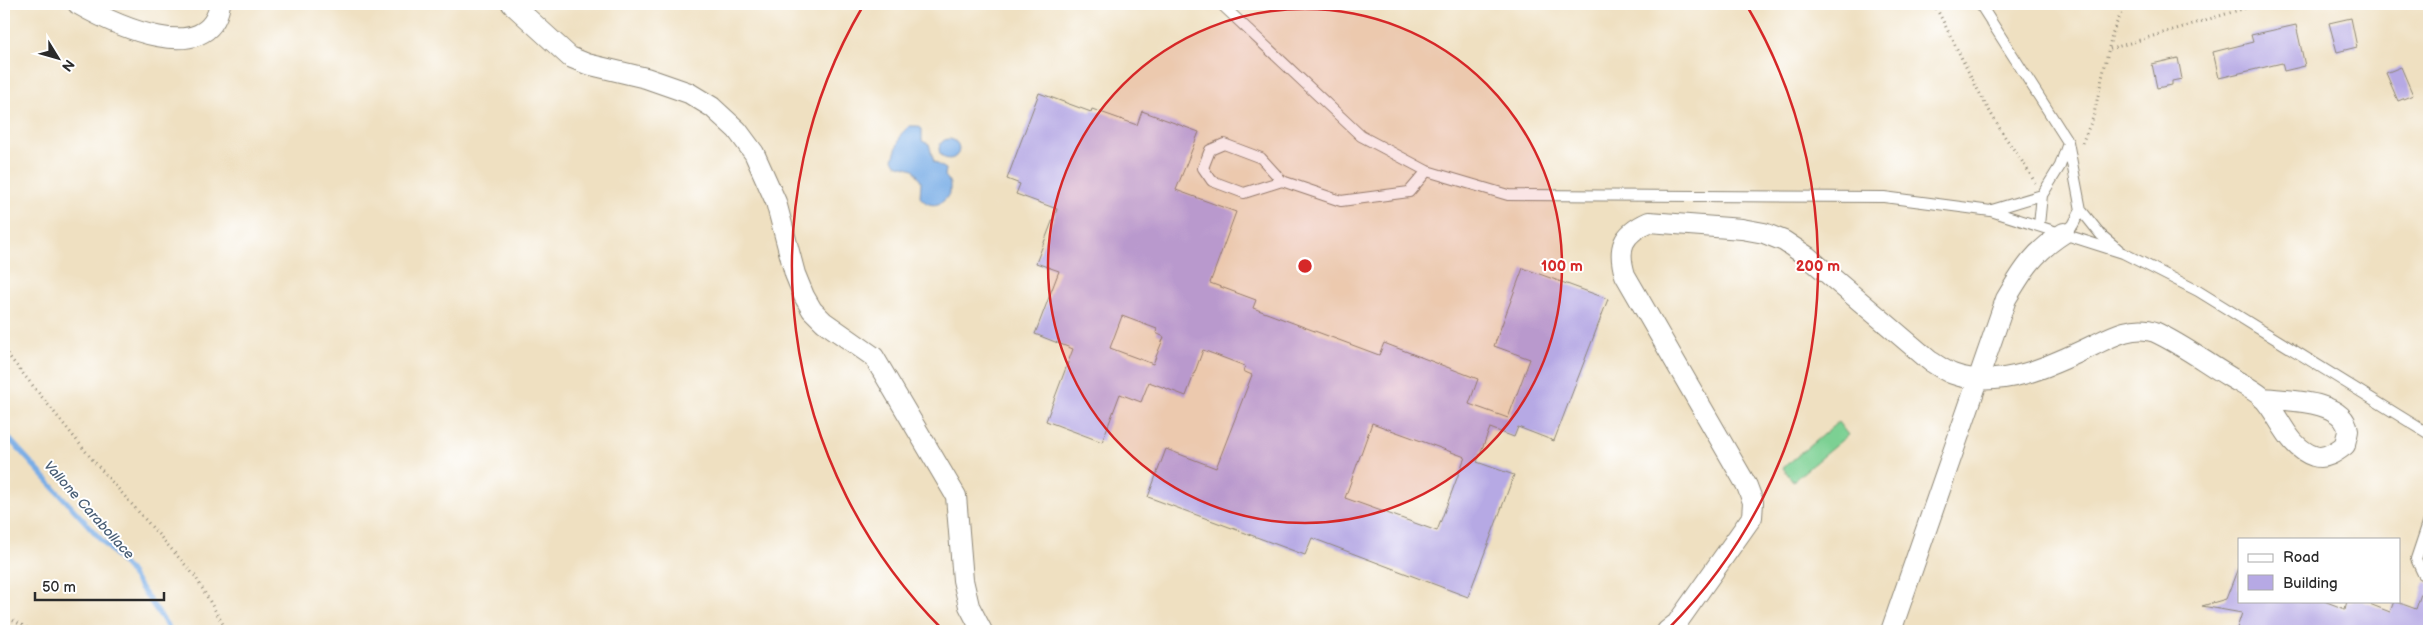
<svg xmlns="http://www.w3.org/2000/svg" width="2433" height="635" font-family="'Balsamiq Sans',sans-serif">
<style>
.green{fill:#7cd093;stroke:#547e5f}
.water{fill:#79ade6;stroke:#526c88}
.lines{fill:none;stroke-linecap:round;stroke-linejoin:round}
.stream{stroke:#79ade6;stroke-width:5}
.building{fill:#b6a9e4;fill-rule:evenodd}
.lane-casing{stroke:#8d8676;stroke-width:12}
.street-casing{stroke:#8d8676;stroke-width:22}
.path{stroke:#8d8676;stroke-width:3;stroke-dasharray:1 4;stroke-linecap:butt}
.lane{stroke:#fff;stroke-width:10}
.street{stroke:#fff;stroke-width:20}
.ring{fill:none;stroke:#d62828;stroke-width:2.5}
.labels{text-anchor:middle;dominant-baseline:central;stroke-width:4;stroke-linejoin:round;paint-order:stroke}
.water-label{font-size:14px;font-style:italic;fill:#4a5f76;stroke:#fff}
.centre{fill:#d62828;stroke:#fff;stroke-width:2.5}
.ring-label{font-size:15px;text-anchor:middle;font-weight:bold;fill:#d62828;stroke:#fff;stroke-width:4;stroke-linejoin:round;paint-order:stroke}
</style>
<rect width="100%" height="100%" fill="#fff"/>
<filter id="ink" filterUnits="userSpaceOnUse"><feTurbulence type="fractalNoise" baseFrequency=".02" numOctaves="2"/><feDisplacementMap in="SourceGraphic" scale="10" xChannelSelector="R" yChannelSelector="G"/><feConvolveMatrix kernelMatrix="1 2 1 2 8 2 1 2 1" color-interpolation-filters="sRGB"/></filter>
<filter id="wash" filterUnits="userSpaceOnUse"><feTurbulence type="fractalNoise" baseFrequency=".0096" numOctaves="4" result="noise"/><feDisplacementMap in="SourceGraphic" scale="20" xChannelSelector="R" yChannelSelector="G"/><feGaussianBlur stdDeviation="1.12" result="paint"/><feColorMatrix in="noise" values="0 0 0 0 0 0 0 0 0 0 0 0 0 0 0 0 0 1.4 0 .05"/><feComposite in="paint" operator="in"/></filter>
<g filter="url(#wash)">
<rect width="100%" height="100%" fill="#efe0c1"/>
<!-- green -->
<path class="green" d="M1838 422 1848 435 1793 481 1783 468Z"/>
<!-- water -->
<path class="water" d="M909 126H918L922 129V141L929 144 934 162 946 169 945 176C961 191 936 218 920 197L921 182 914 169 896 164 893 159 901 134Z
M939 149a10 10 0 1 1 20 0a10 10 0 1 1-20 0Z"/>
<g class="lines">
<!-- stream -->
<path class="stream" d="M4 433 128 569 171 631"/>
</g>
<g id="blocks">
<!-- building -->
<path class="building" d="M2351 18 2357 47 2337 52 2329 23Z
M2296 25 2305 66 2284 71 2282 63 2219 78 2213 52 2253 42 2251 35Z
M2178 58 2182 79 2172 81V85L2157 88 2152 64Z
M2401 67 2413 95 2398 101 2386 73Z
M1039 93 1091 112 1092 109 1137 125 1142 111 1199 132 1176 190 1236 212 1210 283 1256 300 1253 308 1379 355 1384 343 1478 379 1469 404 1508 418 1530 359 1494 346 1523 268 1608 299 1554 441 1518 427 1514 437 1490 428 1477 462 1514 475 1468 597 1312 538 1305 555 1148 497 1166 449 1216 468 1252 375 1243 371 1245 366 1203 350 1186 396 1149 382 1141 402 1120 394 1102 442 1046 421 1073 349 1035 334 1059 271 1036 263 1057 209 1016 194 1020 184 1007 179ZM1122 316 1157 329 1156 333 1164 337 1153 364 1110 348ZM1372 423 1465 457 1437 531 1345 498Z
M2238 568 2239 601H2324L2345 609 2347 601H2362L2390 612 2394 601 2416 609 2425 582 2429 583V631H2246L2237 628 2242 613 2202 606 2226 599Z"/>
</g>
</g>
<g filter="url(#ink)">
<use href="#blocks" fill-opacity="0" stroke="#8d8676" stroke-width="1"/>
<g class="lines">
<!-- lane casing -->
<g class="lane-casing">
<path id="lane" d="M1221 4 1361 136 1427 171 1508 195 1884 197 1991 211 2123 253 2198 291 2429 434
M1980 4 2068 142 2081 210 2101 235 2118 249
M1282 181 1244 193 1212 181 1203 168 1210 150 1224 144 1261 158 1282 181 1341 201 1409 192 1427 171
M1992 210 2042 195 2060 166 2068 143
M2039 225 2042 195
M2064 233 2073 225 2081 210
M2429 520 2416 559 2423 574 2429 576"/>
</g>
<!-- street casing -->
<g class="street-casing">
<path id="street" d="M78 4C113 24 209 70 220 4
M512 4 570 57 587 64 646 78 689 93 712 107 737 130 754 153 776 202 795 274 804 296 812 310 824 322 874 357 956 496 963 580 969 606 982 631
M1667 631 1677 623 1752 517 1753 502 1747 486 1625 275C1617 248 1622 234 1649 222L1742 229 1764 233 1784 241 1808 257 1930 361C1937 365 1945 371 1953 374 1999 391 2053 365 2094 345 2112 336 2135 324 2155 332 2181 344 2205 362 2230 377 2240 383 2253 389 2262 397 2280 415 2287 447 2314 456 2325 460 2336 452 2345 445 2345 441 2348 434 2348 430 2343 399 2285 401 2262 398
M1891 631 2006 299C2023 270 2034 252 2064 233"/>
</g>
<!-- path -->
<path class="path" d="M1934 4C1955 43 1973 84 1996 122 2008 144 2024 161 2035 183
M2110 49 2259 4
M2082 143 2093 118 2112 34 2125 4
M4 350 91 458 195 576 227 631
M4 616 33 631
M65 631H71"/>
<!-- lane -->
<use href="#lane" class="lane"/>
<!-- street -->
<use href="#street" class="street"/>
</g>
</g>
<!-- distance rings -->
<circle cx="1305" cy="266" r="257" fill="#d62828" fill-opacity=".12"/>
<g class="ring">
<circle cx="1305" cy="266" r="257"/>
<path d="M942 629A513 513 0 0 1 863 6M1747 6A513 513 0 0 1 1668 629"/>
</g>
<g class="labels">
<!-- water labels -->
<g class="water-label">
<text transform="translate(89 510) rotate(48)">Vallone Carabollace</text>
</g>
</g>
<circle cx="1305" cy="266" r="8" class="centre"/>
<g class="ring-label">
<text x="1562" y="271">100 m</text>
<text x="1818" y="271">200 m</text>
</g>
<!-- margin -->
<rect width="2433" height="635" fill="none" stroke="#fff" stroke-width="20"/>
<!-- legend -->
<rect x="2238" y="538" width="162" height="65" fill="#ffffff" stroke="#aaaaaa"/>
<rect x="2248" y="554" width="25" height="8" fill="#ffffff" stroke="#aaaaaa"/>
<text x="2283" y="562" font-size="15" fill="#2b2b2b">Road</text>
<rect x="2248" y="575" width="25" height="15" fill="#b6a9e4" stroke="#aaaaaa"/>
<text x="2283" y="588" font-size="15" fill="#2b2b2b">Building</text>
<!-- north arrow -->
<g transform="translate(58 58) rotate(127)" stroke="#ffffff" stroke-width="4" paint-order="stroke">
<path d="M0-4L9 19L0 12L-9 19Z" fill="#2b2b2b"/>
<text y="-8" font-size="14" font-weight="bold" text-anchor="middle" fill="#2b2b2b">N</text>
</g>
<!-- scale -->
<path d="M35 592v8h129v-8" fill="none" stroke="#2b2b2b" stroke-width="2.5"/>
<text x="42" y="592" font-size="15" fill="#2b2b2b" stroke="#ffffff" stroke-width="4" paint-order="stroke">50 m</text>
</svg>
